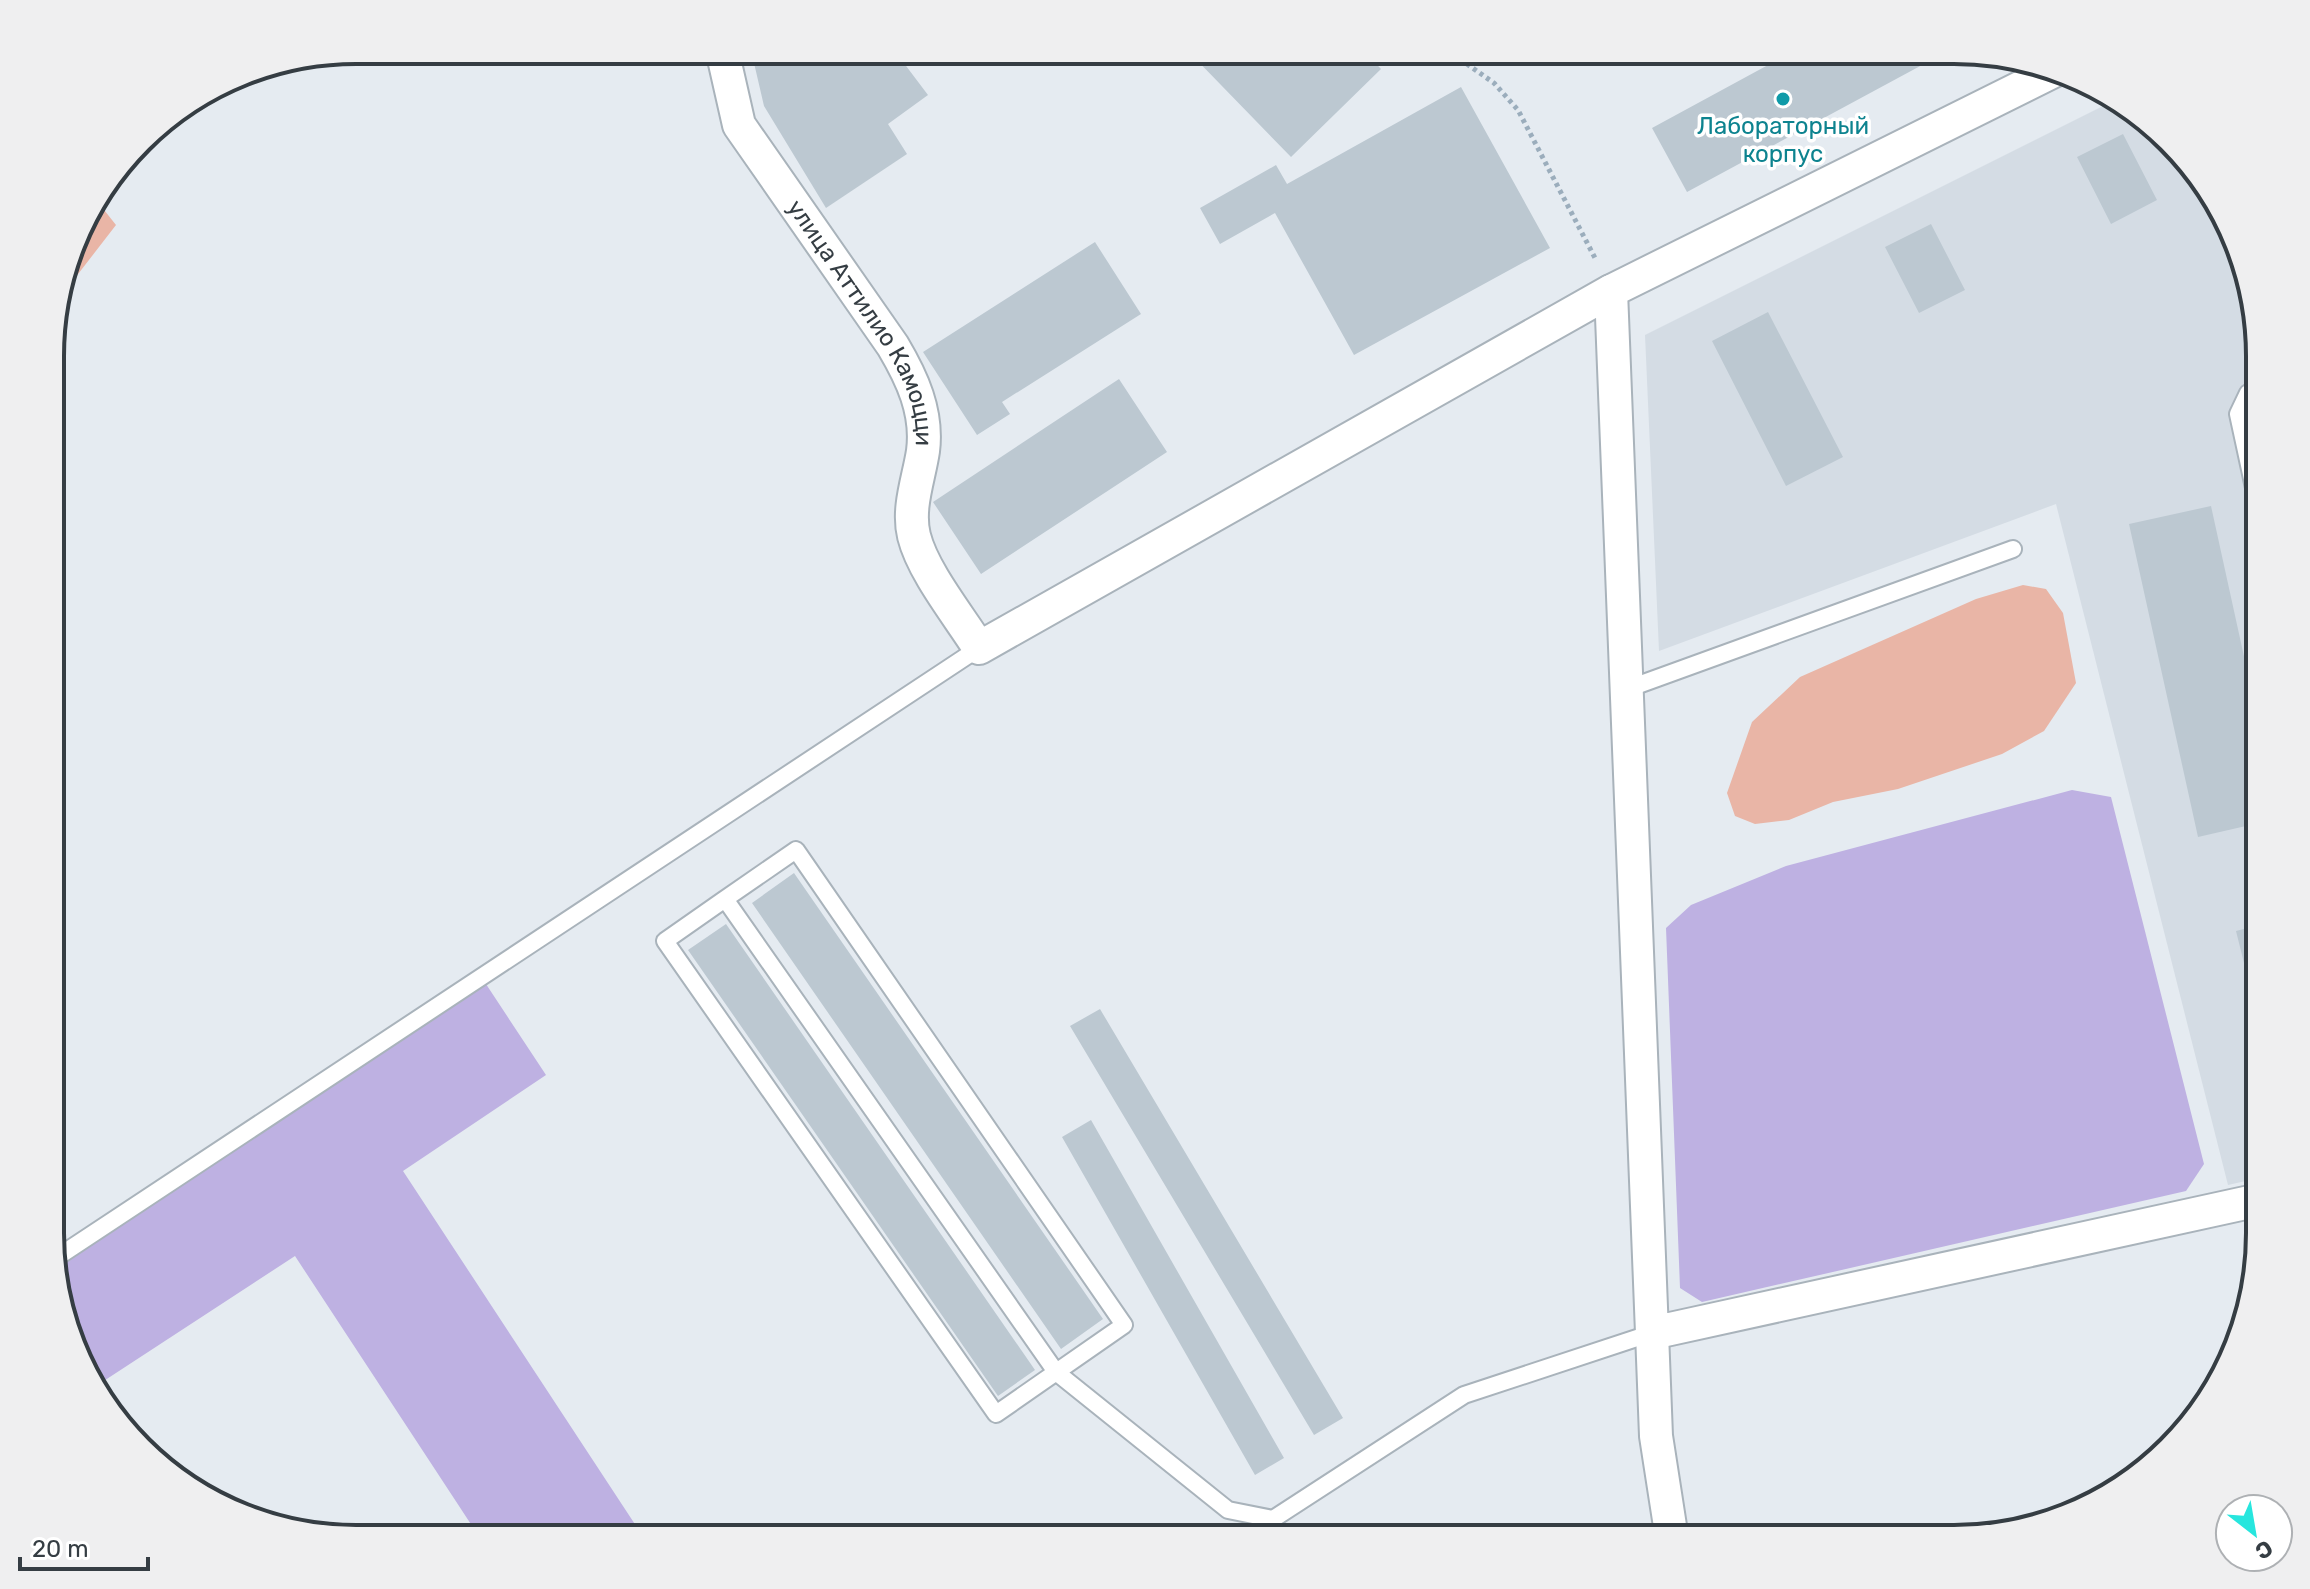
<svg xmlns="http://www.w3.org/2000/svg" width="2310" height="1589" font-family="Rubik,sans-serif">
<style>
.residential{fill:#d4dce4}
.green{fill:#beb1e2}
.water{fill:#e9b5a6}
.building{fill:#bcc8d1}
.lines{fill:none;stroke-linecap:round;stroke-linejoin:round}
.lane-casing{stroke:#a9b3bb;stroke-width:20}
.street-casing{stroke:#a9b3bb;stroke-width:36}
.path{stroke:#9badbc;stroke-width:5;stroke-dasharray:4 4;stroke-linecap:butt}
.lane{stroke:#fff;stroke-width:16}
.street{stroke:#fff;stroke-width:32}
.culture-dot{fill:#0f9aa8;stroke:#fff;stroke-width:3}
.labels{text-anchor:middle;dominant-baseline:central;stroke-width:7;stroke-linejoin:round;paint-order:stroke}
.culture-label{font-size:24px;fill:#0d838f;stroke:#fff}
.street-label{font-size:24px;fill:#353d43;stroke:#fff}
.rim{fill:none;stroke:#353d43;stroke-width:4}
</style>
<rect width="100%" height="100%" fill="#e5ebf1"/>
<!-- residential -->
<path class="residential" d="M2115 100 2140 113 2219 204 2259 337V1178L2228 1185 2056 504 1659 651 1645 335Z"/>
<!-- green -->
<path class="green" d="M2072 790 2111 797 2204 1164 2186 1191 1702 1302 1680 1288 1666 928 1691 905 1786 866Z
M482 978 546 1075 403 1171 644 1538H480L295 1256 93 1388 53 1272V1260Z"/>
<!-- water -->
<path class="water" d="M97 201 116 225 58 300 82 220Z
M2023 585 2046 589 2063 613 2076 683 2044 731 2002 754 1898 789 1833 802 1789 820 1755 824 1735 816 1727 793 1752 722 1800 677 1976 599Z"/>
<!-- building -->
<path class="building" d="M751 50H894L928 95 888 124 907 154 826 208 764 106Z
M1187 50H1363L1381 69 1291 157Z
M1794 51H1948L1687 192 1652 128Z
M1461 87 1550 248 1354 355 1275 213 1220 244 1200 208 1276 165 1287 184Z
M2123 134 2157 200 2111 224 2077 157Z
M1931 224 1965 290 1919 313 1885 247Z
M1095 242 1141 314 1002 402 1010 414 977 435 923 352Z
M1768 312 1843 457 1786 486 1712 341Z
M1119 379 1167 452 981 574 933 502Z
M2211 506 2259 725V823L2198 837 2129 524Z
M794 873 1103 1319 1061 1349 752 903Z
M726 924 1035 1370 998 1396 688 950Z
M2259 925V1019H2258L2236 931Z
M1100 1009 1343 1418 1314 1435 1070 1026Z
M1091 1120 1284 1458 1255 1475 1062 1137Z"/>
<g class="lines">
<!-- lane casing -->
<g class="lane-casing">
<path id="lane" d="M2259 388 2248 393 2238 414 2259 511
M1627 689 2013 549
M725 899 796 850 1124 1325 996 1414 665 941 725 899 1056 1372 1228 1510 1273 1519 1464 1395 1652 1333
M53 1260 979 648"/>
</g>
<!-- street casing -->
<g class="street-casing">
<g id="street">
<path id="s1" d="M722 50 739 125 893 346C912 378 928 412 923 451 919 478 907 508 914 536 923 572 959 616 979 648L1611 291"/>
<path d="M2058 69 1611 291 1652 1333 2259 1200"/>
<path d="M1652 1333 1656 1436 1672 1539"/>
</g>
</g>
<!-- path -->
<path class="path" d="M1447 50 1494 83 1518 110 1595 258"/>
<!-- lane -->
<use href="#lane" class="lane"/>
<!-- street -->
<use href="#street" class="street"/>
</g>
<!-- markers -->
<circle class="culture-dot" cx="1783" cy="99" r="8"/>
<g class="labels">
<!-- culture labels -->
<g class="culture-label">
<text x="1783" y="126">Лабораторный<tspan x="1783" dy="28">корпус</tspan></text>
</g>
<!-- street labels -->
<g class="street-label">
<text stroke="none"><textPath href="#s1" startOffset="312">улица Аттилио Камоцци</textPath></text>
</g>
</g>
<!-- crop -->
<path d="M0 0H2310V1589H0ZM356 64H1954A292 292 0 0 1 2246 356V1233A292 292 0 0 1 1954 1525H356A292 292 0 0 1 64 1233V356A292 292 0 0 1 356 64Z" fill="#efeff0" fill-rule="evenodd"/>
<path class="rim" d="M356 64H1954A292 292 0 0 1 2246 356V1233A292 292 0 0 1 1954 1525H356A292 292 0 0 1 64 1233V356A292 292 0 0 1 356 64Z"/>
<!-- north arrow -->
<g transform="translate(2254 1533) rotate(149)"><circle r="38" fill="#ffffff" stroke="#aeb1b4" stroke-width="2"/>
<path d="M0-6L14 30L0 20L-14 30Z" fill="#27e6de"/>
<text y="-12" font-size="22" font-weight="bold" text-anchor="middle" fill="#353d43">С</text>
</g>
<!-- scale -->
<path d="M20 1557v12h128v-12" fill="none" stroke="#353d43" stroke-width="4"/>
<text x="32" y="1557" font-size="24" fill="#353d43" stroke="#ffffff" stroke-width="6" paint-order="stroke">20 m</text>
</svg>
